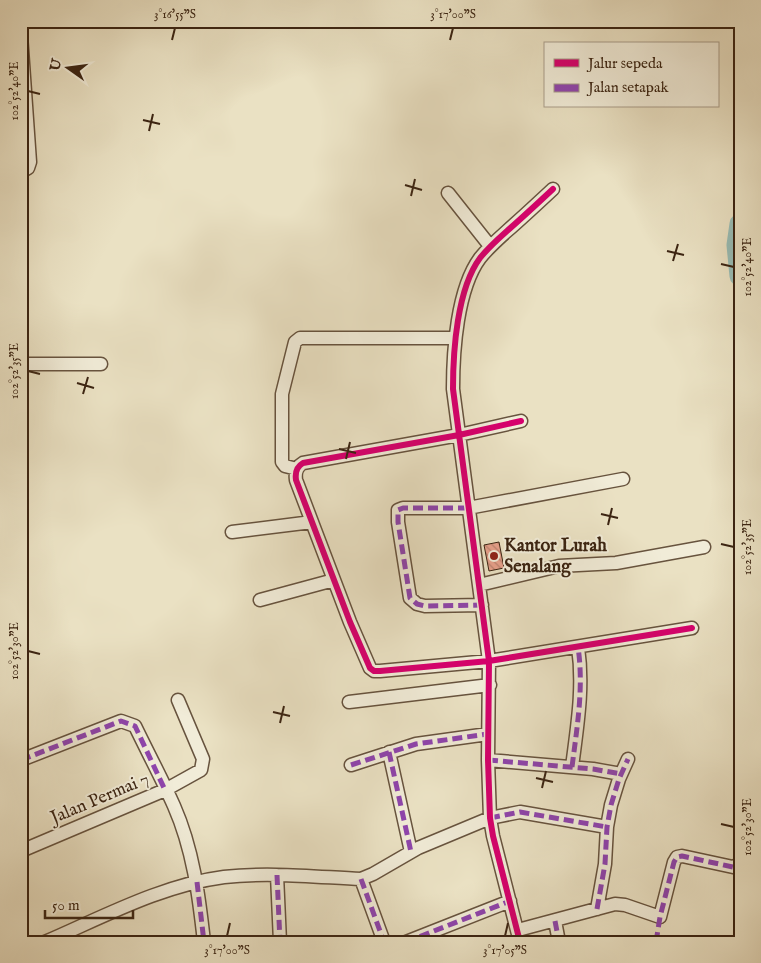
<svg xmlns="http://www.w3.org/2000/svg" width="761" height="963" font-family="'IM FELL English',serif">
<style>
.lines{fill:none;stroke-linecap:round;stroke-linejoin:round}
.river{stroke:#98bdb6;stroke-width:21}
.building{fill:url(#building-back-hatch);stroke:#3b2412}
.minor-casing{stroke:#67533e;stroke-width:15}
.minor{stroke:#f1ecd8;stroke-width:12}
.quiet{stroke:#8e44ad;stroke-width:5;stroke-dasharray:10 5;stroke-linecap:butt}
.cycleway-casing{stroke:#f1ecd8;stroke-width:9}
.cycleway{stroke:#d6006c;stroke-width:6}
.ticks{fill:none;stroke:#3b2412;stroke-width:2}
.poi-dot{fill:#8f2418;stroke:#f1ecd8;stroke-width:2}
.labels{text-anchor:middle;dominant-baseline:central;stroke-width:4;stroke-linejoin:round;paint-order:stroke}
.poi-label{font-size:18px;font-weight:bold;fill:#3b2412;stroke:#f1ecd8;text-anchor:start}
.street-label{font-size:18px;fill:#3b2412;stroke:#f1ecd8}
.neatline{fill:none;stroke:#3b2412;stroke-width:2}
.ticks-label{font-size:12px;text-anchor:middle;fill:#3b2412}
</style>
<defs>
<pattern id="building-back-hatch" width="6" height="6" patternUnits="userSpaceOnUse" patternTransform="scale(1.25)"><rect width="6" height="6" fill="#e6a08a"/><path d="M-1 5l2 2M0 0l6 6M5-1l2 2" fill="none" stroke="#bc826f"/></pattern>
</defs>
<rect width="100%" height="100%" fill="#eae1c3"/>
<filter id="stains"><feTurbulence type="fractalNoise" baseFrequency=".004" numOctaves="4"/><feColorMatrix values="0 0 0 0 .2 0 0 0 0 .09 0 0 0 0 .02 0 0 0 .5 -.17"/></filter>
<radialGradient id="worn" r=".72"><stop offset=".6" stop-color="#630" stop-opacity="0"/><stop offset="1" stop-color="#630" stop-opacity=".3"/></radialGradient>
<g class="lines">
<!-- river -->
<path class="river" d="M740 224 737 245 740 276"/>
</g>
<!-- building -->
<path class="building" d="M499 542 504 568 489 571 484 545Z"/>
<g class="lines">
<!-- minor casing -->
<g class="minor-casing">
<path id="minor" d="M21 35 30 162 28 168 21 172
M448 193 490 246
M21 364H101
M521 421 459 435 303 463C296 467 295 473 296 480L350 622 370 668 374 671H380L489 661 692 628
M297 469 285 466 282 462V394L295 342 300 338H455
M232 532 312 522
M479 585 559 566 616 563 704 547
M260 600 334 580
M482 605 425 606 417 604 410 598 398 522V510L403 508H468L623 479
M349 702 490 685
M389 752 411 852
M21 760 121 721 135 726C148 753 162 779 174 806 193 849 199 896 204 942
M488 760 593 769 621 774
M351 765 416 744 488 734
M572 767C577 727 584 688 578 647
M21 851 165 790 201 770 203 759 178 700
M277 875 280 942
M361 879 384 942
M597 909 605 864 607 827 611 805 619 779 628 759
M555 921 559 942
M518 930 615 904 625 905 660 917 674 862 677 857 682 856 733 867 740 864
M45 942C103 917 162 885 224 877 269 872 316 877 361 879L373 874 418 848 490 818 520 812 607 827
M406 942 510 901
M520 942 493 836 490 818 488 760 489 661 453 389C453 351 457 289 480 258 488 248 498 239 507 231 523 217 538 203 553 189"/>
</g>
<!-- minor -->
<use href="#minor" class="minor"/>
<!-- quiet -->
<path class="quiet" d="M468 508H403L398 510V522L410 598 417 604 425 606 482 605
M389 752 411 852
M21 760 121 721 135 726 165 790
M488 760 593 769 621 774
M351 765 416 744 488 734
M572 767C577 727 584 688 578 647
M490 818 520 812 607 827
M277 875 280 942
M361 879 384 942
M197 882 204 942
M597 909 605 864 607 827 611 805 619 779 628 759
M555 921 559 942
M406 942 510 901
M656 942 660 917 674 862 677 857 682 856 733 867 740 864"/>
<!-- cycleway casing -->
<g class="cycleway-casing">
<path id="cycleway" d="M521 421 459 435 303 463C296 467 295 473 296 480L350 622 370 668 374 671H380L489 661 692 628
M520 942 493 836 490 818 488 760 489 661 453 389C453 351 457 289 480 258 488 248 498 239 507 231 523 217 538 203 553 189"/>
</g>
<!-- cycleway -->
<use href="#cycleway" class="cycleway"/>
</g>
<!-- ticks -->
<path class="ticks" d="M172 40 175 28M450 40 453 28M28 91 40 94M143 120 160 124M149 131 153 114M405 185 422 190M411 196 415 179M667 251 684 255M673 261 678 244M721 264 734 267M28 371 40 374M77 383 94 388M83 394 88 377M339 449 356 453M346 459 350 442M601 514 618 518M608 525 612 508M721 544 734 547M28 651 40 654M273 712 290 716M280 723 284 706M536 778 553 782M542 788 546 771M721 824 734 827M227 936 230 923M505 936 508 923"/>
<!-- markers -->
<circle class="poi-dot" cx="494" cy="556" r="5"/>
<g class="labels">
<!-- poi labels -->
<g class="poi-label">
<text x="504" y="546">Kantor Lurah<tspan x="504" dy="21">Senalang</tspan></text>
</g>
<!-- street labels -->
<g class="street-label">
<text transform="translate(100 799) rotate(-23)">Jalan Permai 7</text>
</g>
</g>
<!-- margin -->
<rect width="761" height="963" fill="none" stroke="#eae1c3" stroke-width="55"/>
<!-- legend -->
<rect x="544" y="42" width="175" height="65" fill="#f1ecd8" stroke="#a89c89"/>
<rect x="554" y="59" width="25" height="8" fill="#d6006c" stroke="#a89c89"/>
<text x="588" y="68" font-size="15" fill="#3b2412">Jalur sepeda</text>
<rect x="554" y="84" width="25" height="8" fill="#8e44ad" stroke="#a89c89"/>
<text x="588" y="92" font-size="15" fill="#3b2412">Jalan setapak</text>
<!-- north arrow -->
<g transform="translate(68 68) rotate(284)" stroke="#f1ecd8" stroke-width="4" paint-order="stroke">
<path d="M0-4L9 19L0 12L-9 19Z" fill="#3b2412"/>
<text y="-8" font-size="14" font-weight="bold" text-anchor="middle" fill="#3b2412">U</text>
</g>
<!-- scale -->
<path d="M45 910v8h88v-8" fill="none" stroke="#3b2412" stroke-width="2.5"/>
<text x="52" y="910" font-size="15" fill="#3b2412" stroke="#f1ecd8" stroke-width="4" paint-order="stroke">50 m</text>
<rect x="28" y="28" width="706" height="908" class="neatline"/>
<g class="ticks-label">
<text x="175" y="18">3°16'55"S</text>
<text x="453" y="18">3°17'00"S</text>
<text transform="translate(14 91) rotate(-90)" y="4">102°52'40"E</text>
<text transform="translate(747 267) rotate(-90)" y="4">102°52'40"E</text>
<text transform="translate(14 371) rotate(-90)" y="4">102°52'35"E</text>
<text transform="translate(747 547) rotate(-90)" y="4">102°52'35"E</text>
<text transform="translate(14 651) rotate(-90)" y="4">102°52'30"E</text>
<text transform="translate(747 827) rotate(-90)" y="4">102°52'30"E</text>
<text x="227" y="954">3°17'00"S</text>
<text x="505" y="954">3°17'05"S</text>
</g>
<rect width="100%" height="100%" filter="url(#stains)"/>
<rect width="100%" height="100%" fill="url(#worn)"/>
</svg>
